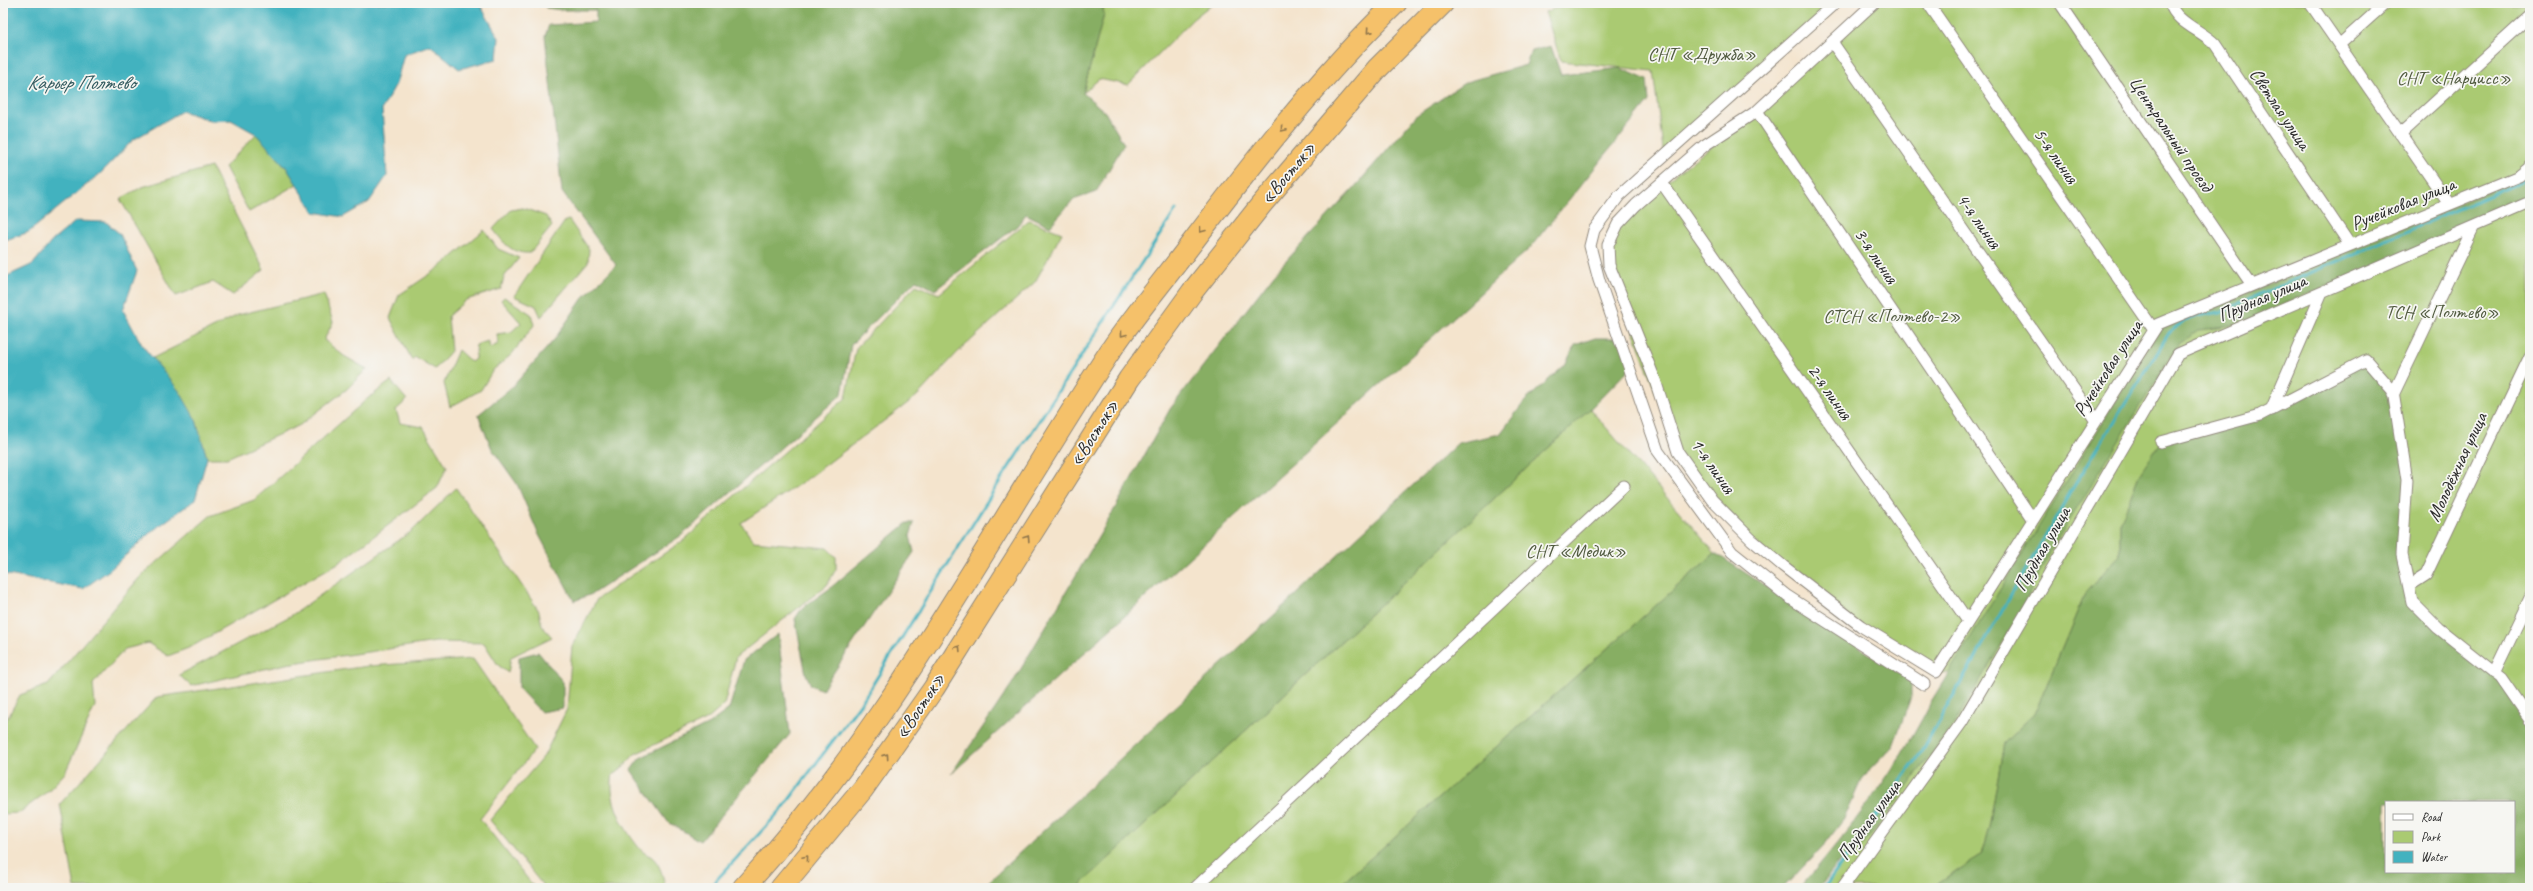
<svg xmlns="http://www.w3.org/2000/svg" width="2533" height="891" font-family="Caveat,sans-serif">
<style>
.green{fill:#aaca72;stroke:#6a7a4e}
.forest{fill:#87ae64;stroke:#596c48;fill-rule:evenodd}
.water{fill:#43b2bf;stroke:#376e75}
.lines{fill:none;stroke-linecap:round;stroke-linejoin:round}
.stream{stroke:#43b2bf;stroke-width:3}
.street-casing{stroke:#90887c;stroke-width:13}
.highway-casing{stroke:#90887c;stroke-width:23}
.street{stroke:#fff;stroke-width:11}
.highway{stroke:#f5c16b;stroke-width:21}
.oneway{stroke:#90764b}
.labels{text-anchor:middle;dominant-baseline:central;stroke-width:3.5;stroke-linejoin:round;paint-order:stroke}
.park-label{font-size:19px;fill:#515b40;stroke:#f6f6f2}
.street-label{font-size:19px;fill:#2b2b2b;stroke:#f6f6f2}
.water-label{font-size:20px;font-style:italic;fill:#335a5f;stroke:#f6f6f2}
</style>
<rect width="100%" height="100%" fill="#f6f6f2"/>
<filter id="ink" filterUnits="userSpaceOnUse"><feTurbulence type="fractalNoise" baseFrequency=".025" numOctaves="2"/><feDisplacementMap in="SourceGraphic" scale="8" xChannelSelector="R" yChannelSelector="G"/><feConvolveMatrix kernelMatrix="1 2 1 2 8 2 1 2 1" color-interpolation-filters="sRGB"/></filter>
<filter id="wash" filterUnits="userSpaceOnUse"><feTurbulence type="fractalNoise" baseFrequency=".012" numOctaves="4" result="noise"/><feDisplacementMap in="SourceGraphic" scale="16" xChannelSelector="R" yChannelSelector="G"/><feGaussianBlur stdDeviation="0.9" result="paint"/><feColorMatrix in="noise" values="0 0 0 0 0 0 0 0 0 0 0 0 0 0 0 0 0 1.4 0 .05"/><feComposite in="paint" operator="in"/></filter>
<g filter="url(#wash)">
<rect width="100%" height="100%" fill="#f4e4cd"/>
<!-- green -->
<path class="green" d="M1102 3H1213L1193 19 1128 85 1099 79 1083 93 1104 14Z
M1572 3H1834L1664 157 1653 71 1561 61 1545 12Z
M1874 3H2530V720L2139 475 2120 524V555L2086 591 2035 713 2004 743 1990 823 1981 855 1932 888H1824L1917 759 1967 675 1936 672 1861 626 1752 540 1678 452 1609 265 1618 224 1636 205 1757 111Z
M256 134 286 167 297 184 249 212 225 167Z
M211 167 264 270 233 295 213 282 176 296 120 199 142 187Z
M523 208 546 216 552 226 530 253C511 254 504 243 493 229L511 210Z
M569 220 589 249 588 262 541 317 536 306 514 296 565 221Z
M1029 220 1062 233 1035 282 957 353 917 396 807 479 741 523 753 541 827 548 836 557V569L827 585 736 657 724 705 708 719 635 754 618 772 613 774C607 800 624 830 641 850 644 853 648 855 652 857 660 864 664 878 665 888H545L490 820 544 756 567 709 572 646 597 599 684 540 846 398 856 348 916 285 939 294Z
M484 230 498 249 519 258 504 277 501 289 466 300 448 316 451 351 435 369 415 357 412 360 390 318 399 295 439 268Z
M324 294 333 322 324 340 344 356 367 369 347 389 300 425 227 458H207L196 420 153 358 238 315Z
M504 297 531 314 534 325 512 354 493 370 481 390 450 407 444 383 458 350 471 362 475 359 476 345 488 341 490 348 498 344 497 334 511 332 521 323 501 300Z
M391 381 407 400 396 410 400 423 423 427 447 467 437 488 340 562 191 647 168 656 148 643 125 649 93 684 95 706 65 773 48 791 19 813 3 814V726L20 695 48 685 140 577 210 516 254 500 367 399Z
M1590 409 1715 553 1337 888H1077Z
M456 488 539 611 542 626 552 637 511 657 508 673 498 665 484 643 436 642 286 664 191 686 179 675 292 615 412 531Z
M473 659 535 749 480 819 535 888H75L60 804 157 697 368 666Z"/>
<!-- forest -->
<path class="forest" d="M544 3H1102L1104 14 1083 93 1105 112 1124 144 1096 192 1073 200 1050 226 1026 214 1017 226 935 290 916 280 851 345 842 394 682 535 592 594 574 601 538 533 517 484 492 449 478 415 513 386 554 340 583 298 616 265 562 192 545 36 549 25 596 22V10H561L546 8Z
M1551 46 1561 75 1620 68 1647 80 1649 101 1529 249 951 774 1012 684 1109 519 1170 409 1274 274 1353 189 1417 115 1466 82 1526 65 1531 51Z
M2530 171V193L2506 210 2233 326 2199 330 2179 344 2050 552 2017 618 1956 721 1858 852 1843 857 1819 888H1800C1851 827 1897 771 1932 700L2161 328 2188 308 2222 304 2524 176Z
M1595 338H1617L1634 364 1590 409 1077 888H982L1458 443 1500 434 1525 401 1565 365 1575 345Z
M2366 360 2393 391 2407 480 2402 555 2412 602 2501 678 2530 720V888H1932L1981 855 1990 823 2004 743 2035 713 2086 591 2120 555V524L2139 475 2161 442 2260 415ZM2386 802H2514V872H2386Z
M907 523H914L910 536 914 552 822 690 811 685 806 674 795 619 802 608 829 589Z
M1715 553 1911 681V697L1893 746 1862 778 1844 819 1824 845 1783 888H1337Z
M778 634 790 734 700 841 668 822 631 770 640 758 709 724 729 709 744 660Z
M538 652 563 682V708L541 712 519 689V657Z"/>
<!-- water -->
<path class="water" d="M3 3H479L499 38 497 59 459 69 430 45 404 55 396 84 382 109 387 176 369 202 343 217 314 212 286 167 256 134 231 120 212 121 182 111 133 140 101 173 29 232 3 241Z
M76 221 106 222 120 234 137 271 123 310 142 345 180 392 196 420 207 458 195 500 151 532 111 569 83 589 3 574V278L33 264 52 241Z"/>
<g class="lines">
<!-- stream -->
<path class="stream" d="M709 888 783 808 863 700 996 487 1176 210
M1824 888 1917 759 2071 491 2169 333 2187 318 2220 312 2530 178"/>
</g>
</g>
<g filter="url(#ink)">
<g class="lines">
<!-- street casing -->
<g class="street-casing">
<path id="street" d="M1835 3 1619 196 1594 230 1590 246 1599 280 1658 451 1732 552 1787 596 1924 684
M1874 3 1757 111 1705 145 1636 205 1618 224 1608 245 1609 265 1655 380 1678 452 1712 500 1752 540 1783 566 1861 626 1936 672 2158 324 2519 176 2530 167
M1928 3 2154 330
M2060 3 2252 285
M2170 3C2176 23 2201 30 2215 44L2350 245
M2310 3 2449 204
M1832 42 2096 421
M2339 45 2386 3
M1757 111 2033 520
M2400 134 2530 16
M1662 183 1968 621
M2393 395 2473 228
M2271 410 2322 292
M2161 442 2260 415 2366 360 2393 391 2407 480 2402 555 2412 602 2438 628 2501 678 2530 720
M2409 586 2426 575 2530 356
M2494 673 2530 598
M1195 888 1624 486
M1842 888 1962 722 2178 354 2530 202"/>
</g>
<!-- highway casing -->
<g class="highway-casing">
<path id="highway" d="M743 888C889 730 988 538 1105 359 1130 320 1161 284 1188 248 1252 164 1320 76 1396 3
M781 888 863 789 934 688 1129 379 1192 292 1261 205 1377 69 1443 3"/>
</g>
<!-- street -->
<use href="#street" class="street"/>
<!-- highway -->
<use href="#highway" class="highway"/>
</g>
<!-- one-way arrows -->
<defs><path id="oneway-chevron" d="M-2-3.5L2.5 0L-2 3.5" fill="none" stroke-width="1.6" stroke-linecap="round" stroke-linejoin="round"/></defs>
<g class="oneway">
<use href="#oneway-chevron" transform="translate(1369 31) rotate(132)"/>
<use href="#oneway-chevron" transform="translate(1283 129) rotate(130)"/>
<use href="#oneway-chevron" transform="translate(1202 230) rotate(127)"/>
<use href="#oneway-chevron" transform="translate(1123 334) rotate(127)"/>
<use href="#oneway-chevron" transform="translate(1027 538) rotate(-57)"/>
<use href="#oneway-chevron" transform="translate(958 648) rotate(-58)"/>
<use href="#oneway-chevron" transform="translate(886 756) rotate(-55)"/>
<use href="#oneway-chevron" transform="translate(806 858) rotate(-50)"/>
</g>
</g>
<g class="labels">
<!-- park labels -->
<g class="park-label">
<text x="1702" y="54">СНТ «Дружба»</text>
<text x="2454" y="78">СНТ «Нарцисс»</text>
<text x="2442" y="312">ТСН «Полтево»</text>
<text x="1892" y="316">СТСН «Полтево-2»</text>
<text x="1576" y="551">СНТ «Медик»</text>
</g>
<!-- street labels -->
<g class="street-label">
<text transform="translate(2280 109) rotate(56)">Светлая улица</text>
<text transform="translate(2171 134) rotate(56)">Центральный проезд</text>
<text transform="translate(2056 156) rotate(55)">5-я линия</text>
<text transform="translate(1288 173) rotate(-50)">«Восток»</text>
<text transform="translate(2403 204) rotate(-22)">Ручейковая улица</text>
<text transform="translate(1979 221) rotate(55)">4-я линия</text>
<text transform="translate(1876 256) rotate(56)">3-я линия</text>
<text transform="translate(2262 298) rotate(-23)">Прудная улица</text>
<text transform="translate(2108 368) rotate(-57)">Ручейковая улица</text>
<text transform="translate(1830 392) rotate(55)">2-я линия</text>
<text transform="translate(1094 433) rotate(-57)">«Восток»</text>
<text transform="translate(1713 466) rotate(55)">1-я линия</text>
<text transform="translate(2457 467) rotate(-65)">Молодёжная улица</text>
<text transform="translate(2042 549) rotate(-60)">Прудная улица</text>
<text transform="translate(920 706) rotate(-56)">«Восток»</text>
<text transform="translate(1869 820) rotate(-54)">Прудная улица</text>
</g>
<!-- water labels -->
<g class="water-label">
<text x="81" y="82">Карьер Полтево</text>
</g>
</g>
<!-- margin -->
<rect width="2533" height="891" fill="none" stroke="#f6f6f2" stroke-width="16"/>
<!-- legend -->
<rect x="2385" y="801" width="130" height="72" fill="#f6f6f2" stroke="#a5a5a2"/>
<rect x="2393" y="814" width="20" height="6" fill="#ffffff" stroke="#a5a5a2"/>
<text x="2421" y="821" font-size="12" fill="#2b2b2b">Road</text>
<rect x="2393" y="831" width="20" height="12" fill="#aaca72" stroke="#a5a5a2"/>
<text x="2421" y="841" font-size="12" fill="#2b2b2b">Park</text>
<rect x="2393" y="851" width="20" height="12" fill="#43b2bf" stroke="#a5a5a2"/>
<text x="2421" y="861" font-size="12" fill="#2b2b2b">Water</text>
</svg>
